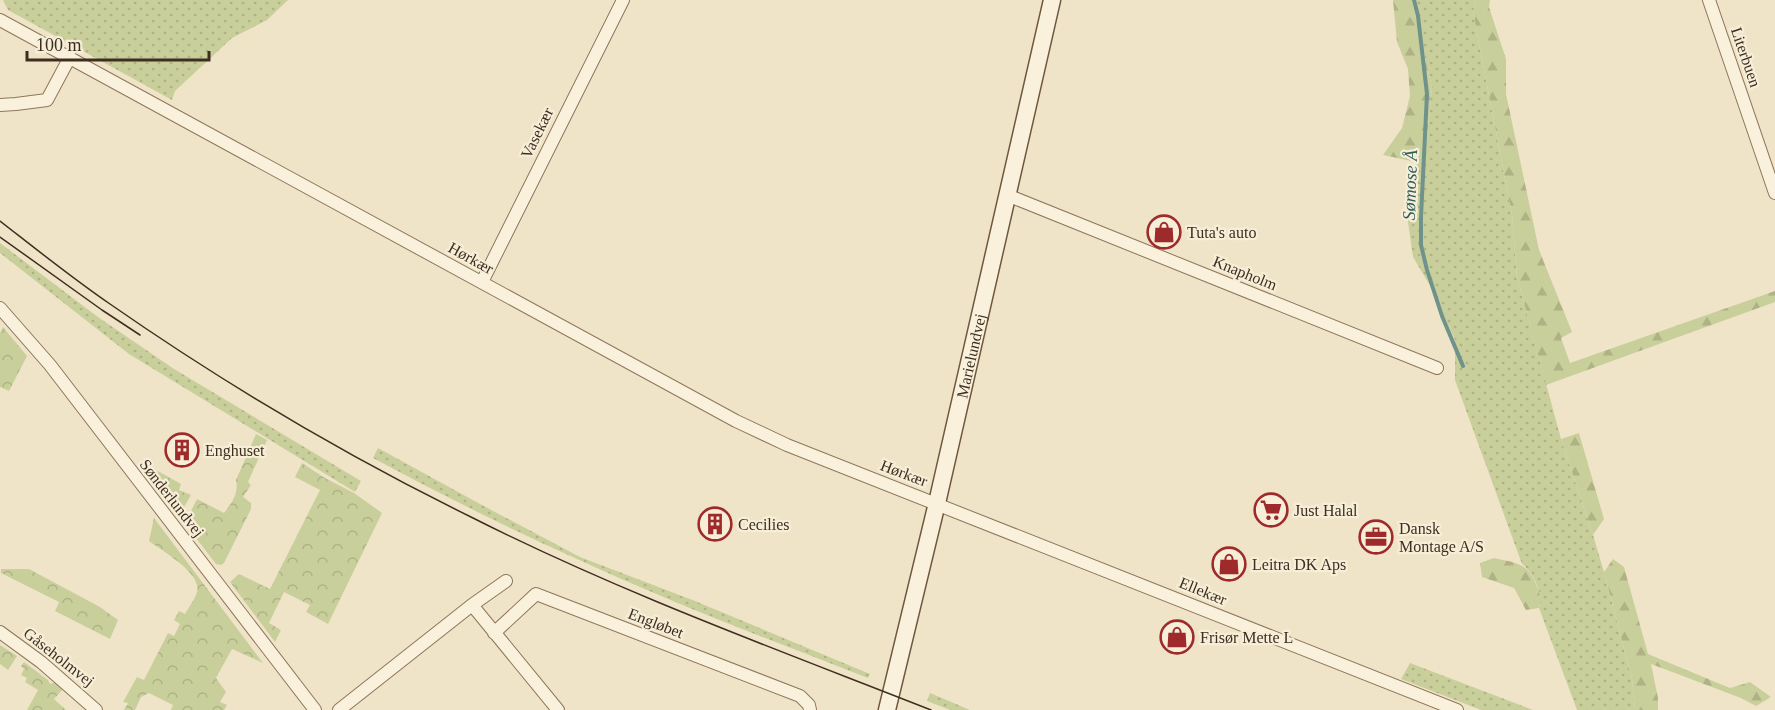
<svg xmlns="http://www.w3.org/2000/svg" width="1775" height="710" font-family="Georgia,serif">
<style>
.grass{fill:url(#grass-dots)}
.forest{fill:url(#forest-firs)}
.park{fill:url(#park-crowns)}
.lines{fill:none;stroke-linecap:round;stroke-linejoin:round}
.stream{stroke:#6f938a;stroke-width:4}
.street-casing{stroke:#8d765c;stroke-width:14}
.secondary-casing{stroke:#6f573f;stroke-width:19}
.street{stroke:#faf1dc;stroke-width:12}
.secondary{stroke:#faf1dc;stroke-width:16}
.tram{stroke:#3d2e20;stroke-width:1.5}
.labels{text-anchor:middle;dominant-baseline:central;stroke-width:4.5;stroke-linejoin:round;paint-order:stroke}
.street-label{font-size:16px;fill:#3d2e20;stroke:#f7eed8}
.poi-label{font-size:16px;fill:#3d2e20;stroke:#f7eed8;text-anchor:start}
.water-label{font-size:18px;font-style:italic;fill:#2f5d5a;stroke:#f7eed8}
</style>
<defs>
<pattern id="grass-dots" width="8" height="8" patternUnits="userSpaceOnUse" patternTransform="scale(1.5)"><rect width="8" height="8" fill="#c9cf9b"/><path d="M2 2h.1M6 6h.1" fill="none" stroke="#aeb285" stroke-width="1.8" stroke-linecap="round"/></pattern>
<pattern id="forest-firs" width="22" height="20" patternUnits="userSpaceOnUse" patternTransform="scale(1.5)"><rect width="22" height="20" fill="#c9cf9b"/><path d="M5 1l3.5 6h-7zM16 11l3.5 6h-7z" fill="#aeb285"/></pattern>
<pattern id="park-crowns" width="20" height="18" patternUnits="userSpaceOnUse" patternTransform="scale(1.5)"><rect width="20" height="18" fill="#c9cf9b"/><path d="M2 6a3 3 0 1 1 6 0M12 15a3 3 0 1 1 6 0" fill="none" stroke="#aeb285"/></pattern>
</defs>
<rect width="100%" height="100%" fill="#f0e4c8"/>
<!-- grass -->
<path class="grass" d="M3 0H288L267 20 232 38 175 91 172 100 8 10Z
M1412 0H1476L1473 12 1512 215 1517 276 1561 439 1593 535 1604 572 1632 679 1635 710H1577L1539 608C1542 591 1535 575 1522 564L1455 380V340L1432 289 1413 257 1405 201 1416 162 1425 155 1432 88Z
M0 243 98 317 174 369 361 481 355 492 129 354 0 253Z
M378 448 480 504 580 557 695 601 870 674 868 678C770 640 672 603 577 559 508 528 440 494 373 458Z
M1410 663 1533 710H1481L1401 679Z
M930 693 970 710H950L927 701Z"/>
<!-- forest -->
<path class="forest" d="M1393 0H1412L1432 88 1425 155 1416 162 1383 155 1402 128 1410 96 1408 69 1397 42Z
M1476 0H1490L1489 7 1506 59V94L1539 250 1572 332 1561 338 1570 363 1775 291V302L1546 385 1517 276 1512 215 1473 12Z
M1579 433 1604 519 1593 535 1561 439Z
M1494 558C1515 563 1527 562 1536 584 1540 594 1541 598 1539 608L1526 610 1514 588 1482 577 1480 563Z
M1613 559 1624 567 1648 654 1730 688 1750 682 1771 697 1756 706 1741 698 1651 664 1658 698V710H1635L1632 679 1604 572Z"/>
<!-- park -->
<path class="park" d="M3 327 27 356 9 391 0 387V333Z
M256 434 267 440 248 482 251 485 243 497 251 503V509L224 563 221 565 216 564 183 521 191 511 197 499 224 513C232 503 239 493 236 480Z
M302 463 325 478 354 493 382 513 328 624 306 612 310 605 284 592 269 623 281 630 275 642 230 582 239 574 270 589 320 490 295 477Z
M149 466 181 484 179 490 191 495 179 516 144 470Z
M154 518 263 663 232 649 216 678 226 692 220 702 227 705 224 710H171L173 705 149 693 141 697 135 710H124L128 703 123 702 137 677 144 680 168 633 174 636 180 624 174 620 179 611 185 614C189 607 195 599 197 592 202 573 162 551 149 541Z
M1 569H29L100 607 118 620 110 639 55 611 59 602 1 573Z
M0 645 17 656 8 670 0 664Z
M24 662 48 680 50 684 55 682 63 689 54 699 66 710H27L38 690 25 682 27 678 21 675 24 669 21 666Z"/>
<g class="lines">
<!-- stream -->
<path class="stream" d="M1414 0 1418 16 1427 94 1421 217V245L1427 270 1442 316 1463 366"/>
<!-- street casing -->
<g class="street-casing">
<path id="street" d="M1709 0 1775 193
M0 20 736 421 787 445 1457 710
M0 105 16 104 47 100 70 57
M1007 195 1437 368
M482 282 623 0
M0 308 50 365 315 710
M472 605 558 710
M0 632 41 662 96 710
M494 633 536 594 800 696 809 705 810 710
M339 710 472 605 506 581"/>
</g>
<!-- secondary casing -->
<g class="secondary-casing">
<g id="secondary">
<path id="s1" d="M887 710 937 503 1052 0"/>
</g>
</g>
<!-- street -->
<use href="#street" class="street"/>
<!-- secondary -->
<use href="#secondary" class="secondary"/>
<!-- tram -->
<path class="tram" d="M0 221C36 249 72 278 110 304 225 384 345 455 471 517 619 592 776 649 931 710
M0 237 102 310 140 335"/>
</g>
<!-- icons -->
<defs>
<g id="shop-ring" transform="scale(1.725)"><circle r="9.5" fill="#f7eed8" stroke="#9e2a2b" stroke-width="1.5"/><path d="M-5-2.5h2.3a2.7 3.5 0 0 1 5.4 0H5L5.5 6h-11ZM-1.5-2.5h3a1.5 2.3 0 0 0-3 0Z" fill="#9e2a2b"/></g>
<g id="building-ring" transform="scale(1.725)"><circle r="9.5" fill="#f7eed8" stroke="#9e2a2b" stroke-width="1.5"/><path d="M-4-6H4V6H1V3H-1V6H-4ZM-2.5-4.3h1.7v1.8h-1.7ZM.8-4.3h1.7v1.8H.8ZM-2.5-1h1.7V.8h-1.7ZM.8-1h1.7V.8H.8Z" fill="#9e2a2b"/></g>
<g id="supermarket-ring" transform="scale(1.725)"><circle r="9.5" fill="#f7eed8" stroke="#9e2a2b" stroke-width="1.5"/><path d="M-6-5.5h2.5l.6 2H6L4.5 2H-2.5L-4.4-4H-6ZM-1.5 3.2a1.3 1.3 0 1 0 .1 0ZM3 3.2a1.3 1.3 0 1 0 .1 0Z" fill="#9e2a2b"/></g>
<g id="office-ring" transform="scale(1.725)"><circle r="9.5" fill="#f7eed8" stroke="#9e2a2b" stroke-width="1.5"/><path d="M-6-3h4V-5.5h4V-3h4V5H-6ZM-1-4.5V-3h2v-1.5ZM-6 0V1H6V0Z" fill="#9e2a2b"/></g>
</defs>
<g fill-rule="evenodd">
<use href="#shop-ring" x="1164" y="232"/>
<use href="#building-ring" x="182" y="450"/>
<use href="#supermarket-ring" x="1271" y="510"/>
<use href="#building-ring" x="715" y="524"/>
<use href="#office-ring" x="1376" y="537"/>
<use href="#shop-ring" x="1229" y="564"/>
<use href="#shop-ring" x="1177" y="637"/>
</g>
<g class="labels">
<!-- street labels -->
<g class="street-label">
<text transform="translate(1746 57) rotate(71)">Literbuen</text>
<text transform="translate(537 133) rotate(-64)">Vasekær</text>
<text transform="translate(471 258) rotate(29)">Hørkær</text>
<text transform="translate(1245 273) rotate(22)">Knapholm</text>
<text stroke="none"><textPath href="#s1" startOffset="364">Marielundvej</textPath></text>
<text transform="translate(904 473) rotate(21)">Hørkær</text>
<text transform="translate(172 498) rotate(52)">Sønderlundvej</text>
<text transform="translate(1203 591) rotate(22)">Ellekær</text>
<text transform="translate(656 623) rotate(21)">Engløbet</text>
<text transform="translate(59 657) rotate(38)">Gåseholmvej</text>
</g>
<!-- poi labels -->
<g class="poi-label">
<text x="1187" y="232">Tuta's auto</text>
<text x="205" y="450">Enghuset</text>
<text x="1294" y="510">Just Halal</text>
<text x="738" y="524">Cecilies</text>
<text x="1399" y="528">Dansk<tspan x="1399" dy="18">Montage A/S</tspan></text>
<text x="1252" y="564">Leitra DK Aps</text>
<text x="1200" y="637">Frisør Mette L</text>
</g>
<!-- water labels -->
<g class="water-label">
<text transform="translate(1410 185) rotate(-88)">Sømose Å</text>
</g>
</g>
<!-- scale -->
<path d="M27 51v9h182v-9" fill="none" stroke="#3d2e20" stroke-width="3"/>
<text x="36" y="51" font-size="18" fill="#3d2e20" stroke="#f7eed8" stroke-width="4.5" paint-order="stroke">100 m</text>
</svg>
